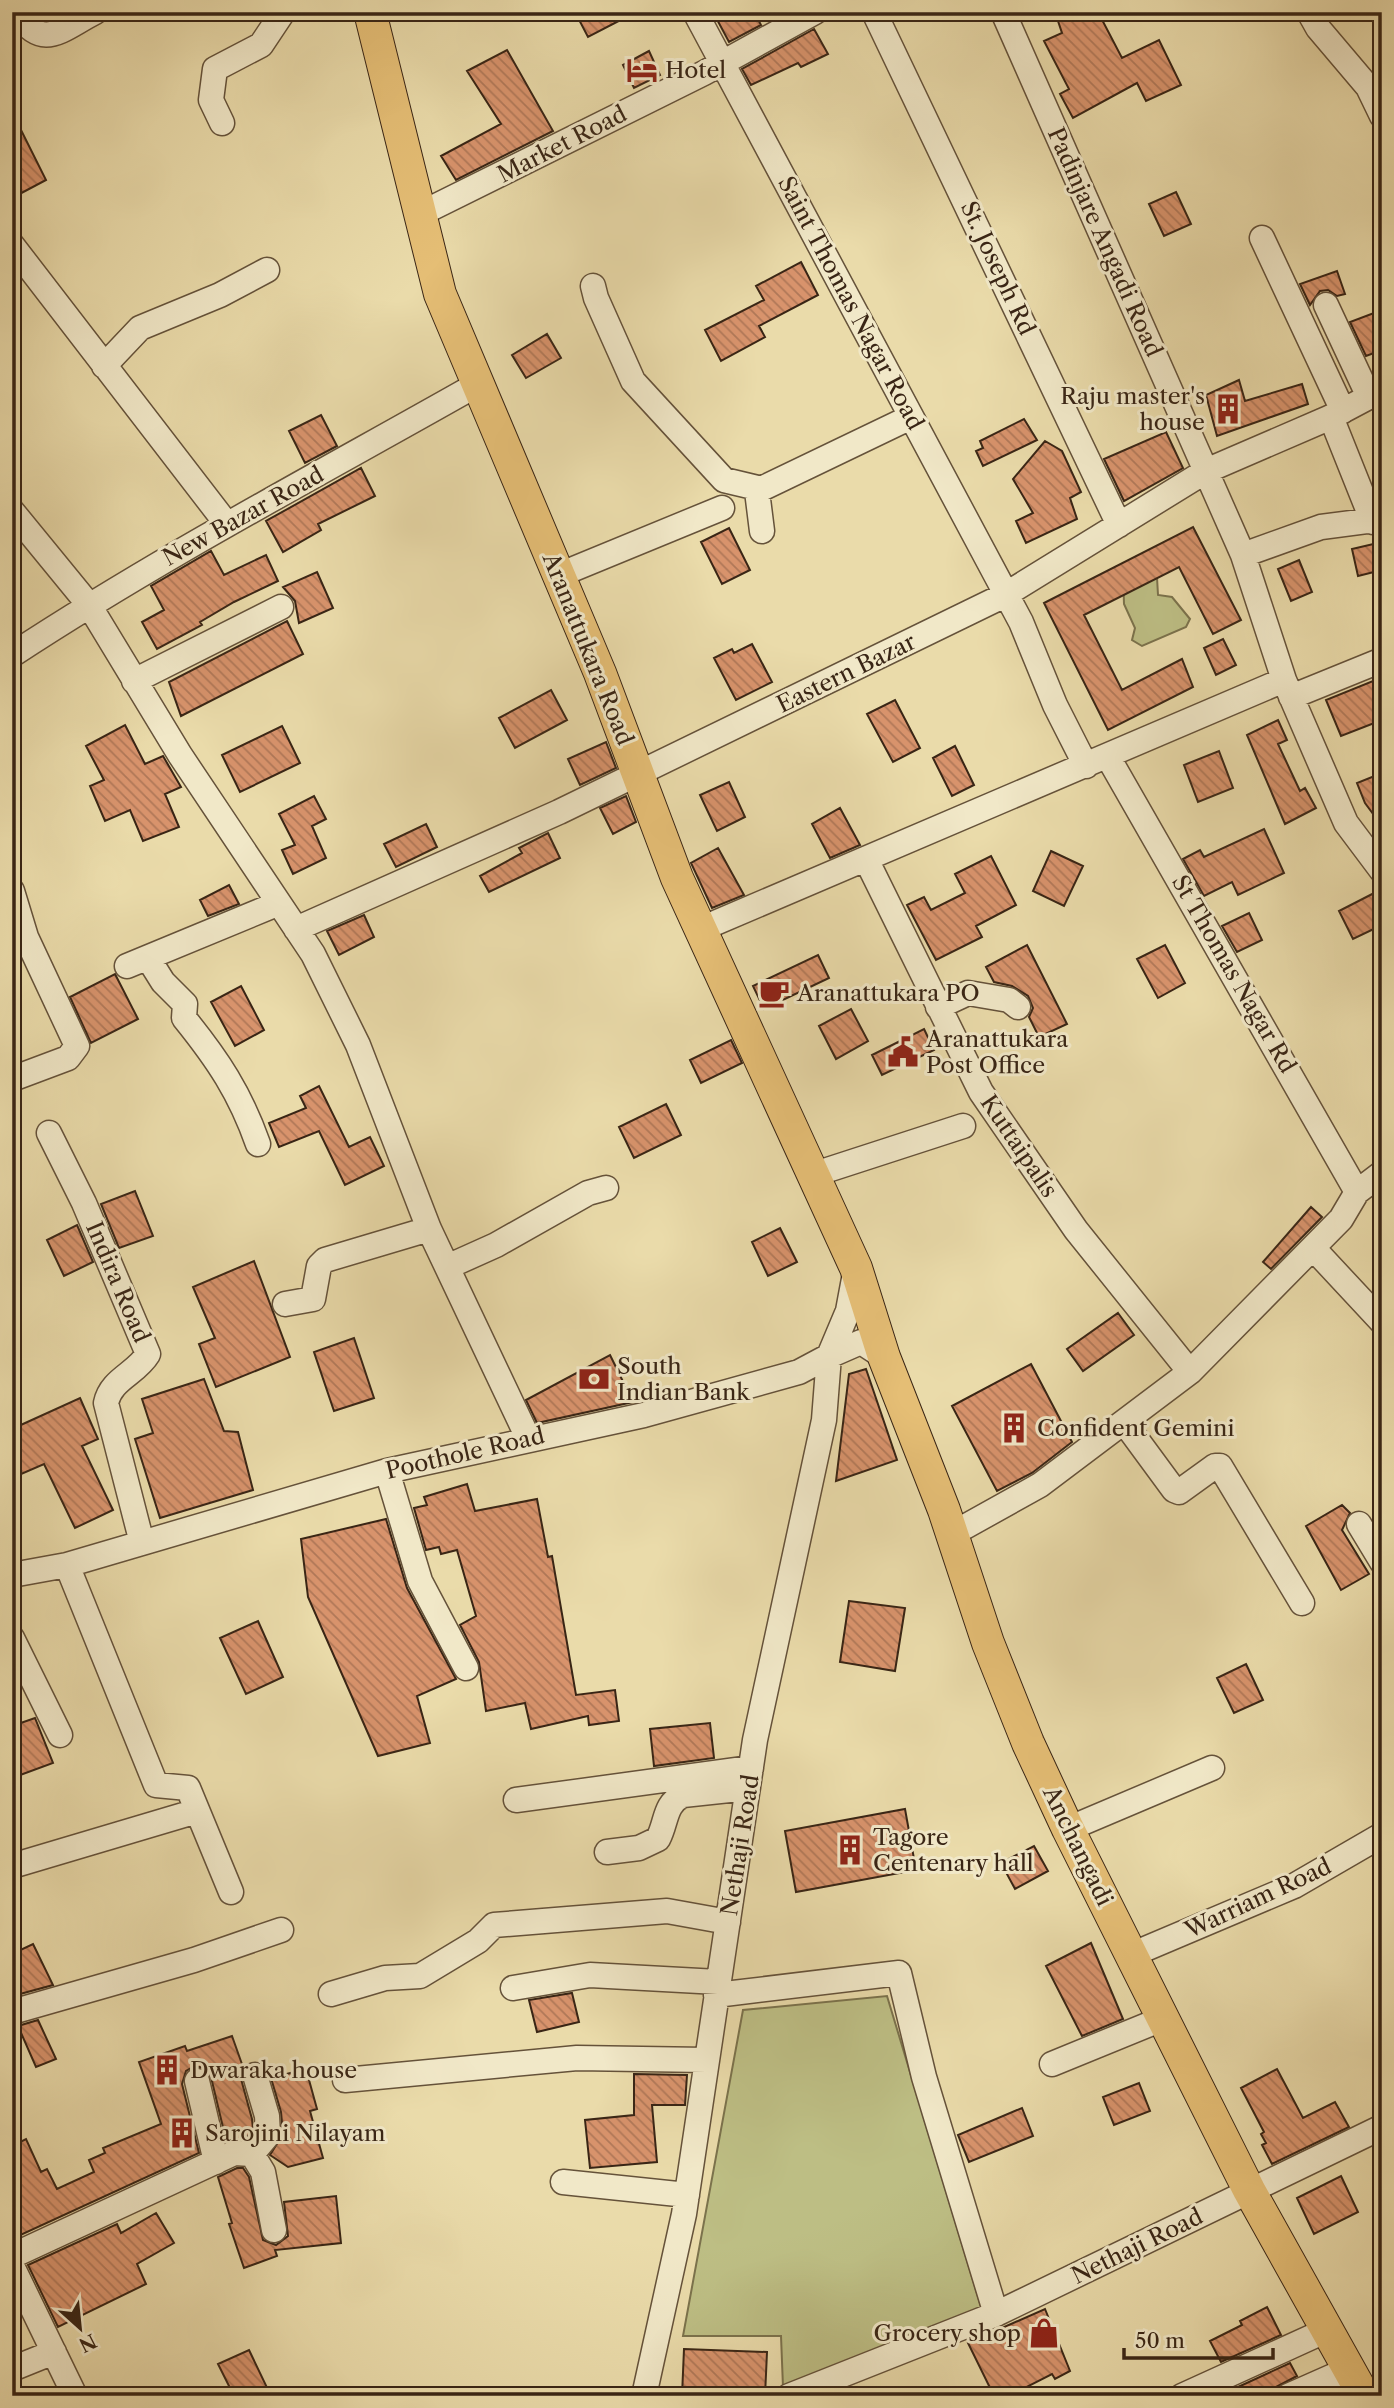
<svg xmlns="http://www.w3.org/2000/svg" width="1394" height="2408" font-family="'Libre Caslon Text',serif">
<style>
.park{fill:#bdbe84;stroke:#7b724c;stroke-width:2}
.building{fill:url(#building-back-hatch);stroke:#392515;stroke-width:2}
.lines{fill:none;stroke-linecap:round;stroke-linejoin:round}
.minor-casing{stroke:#65523a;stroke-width:27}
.major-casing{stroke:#392515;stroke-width:34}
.minor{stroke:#f1e8c8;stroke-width:24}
.major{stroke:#e5be75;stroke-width:32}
.labels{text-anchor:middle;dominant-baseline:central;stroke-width:6;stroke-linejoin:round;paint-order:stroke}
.poi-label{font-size:23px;fill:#392515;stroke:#f1e8c8;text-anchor:start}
.street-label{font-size:23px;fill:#392515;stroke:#f1e8c8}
</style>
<defs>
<pattern id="building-back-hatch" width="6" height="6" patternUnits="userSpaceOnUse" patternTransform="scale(1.75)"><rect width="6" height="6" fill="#d8936c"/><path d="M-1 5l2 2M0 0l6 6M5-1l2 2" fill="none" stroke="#b07858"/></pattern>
</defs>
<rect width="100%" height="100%" fill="#eadbaa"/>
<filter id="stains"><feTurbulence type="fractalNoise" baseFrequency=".00286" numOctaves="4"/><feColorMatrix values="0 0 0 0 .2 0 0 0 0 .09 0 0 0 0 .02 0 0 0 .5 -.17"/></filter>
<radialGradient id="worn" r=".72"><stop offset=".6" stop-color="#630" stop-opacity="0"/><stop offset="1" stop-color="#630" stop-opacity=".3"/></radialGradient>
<!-- park -->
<path class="park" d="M1156 560 1158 595 1172 597 1190 619 1186 627 1142 646 1132 640 1135 628 1124 604 1123 572Z
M887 1996 982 2310 783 2387 781 2336H683L743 2010Z"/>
<!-- building -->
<path class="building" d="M575 12H636L588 37Z
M713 12H754L761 25 729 42Z
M1055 12H1098L1122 58 1159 40 1181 85 1146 101 1137 83 1073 118 1060 94 1069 89 1044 41 1062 33Z
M814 29 828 54 801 67 798 63 751 85 742 69Z
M507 50 553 131 456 180 441 156 501 124 467 71Z
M649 51 660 75 634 88 623 65Z
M12 112 46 180 12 198Z
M1176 192 1191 224 1164 236 1149 204Z
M801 262 818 295 759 326 765 337 721 361 705 330 764 300 756 286Z
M1337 271 1345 294 1337 296 1328 290 1320 291 1310 305 1300 284Z
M1382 310V350L1366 356 1350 322Z
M547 334 561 358 526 378 512 355Z
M1239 380 1245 401 1302 384 1308 404 1217 436 1206 395Z
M321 415 337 446 305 463 289 431Z
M1024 419 1037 440 983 466 976 451 983 448 980 441Z
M1166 432 1183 468 1124 501 1104 459Z
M1045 441 1062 451 1081 492 1070 498 1077 519 1026 543 1016 521 1033 513 1013 479Z
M361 468 375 496 318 524 321 530 283 552 266 521Z
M1193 527 1241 620 1213 634 1179 567 1084 615 1122 690 1182 659 1193 687 1108 730 1044 603Z
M729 528 750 570 722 584 701 542Z
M1382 542V570L1358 576 1352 549Z
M211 551 224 575 266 555 278 581 234 602 200 622 202 625 157 649 142 622 164 610 151 586Z
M1299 560 1312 592 1291 601 1278 569Z
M317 572 333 608 299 623 295 601 283 587Z
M287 621 303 654 181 716 169 682Z
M1223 639 1236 665 1216 675 1204 648Z
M752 644 772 682 736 700 714 658 732 649 734 653Z
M1373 681 1382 704V720L1341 736 1326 700Z
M551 690 567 720 515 748 499 718Z
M895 700 920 748 893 762 867 714Z
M1278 720 1287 740 1278 744 1300 791 1305 788 1316 808 1285 824 1247 735Z
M125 725 145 764 163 756 181 787 165 794 179 827 143 841 130 810 105 821 90 786 104 780 86 746Z
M282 726 300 763 240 792 222 755Z
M606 742 616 768 580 785 568 759Z
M955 746 974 785 952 796 933 758Z
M1219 751 1233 788 1198 802 1184 765Z
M1382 773V826L1365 803 1357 783Z
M729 782 745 817 717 831 700 795Z
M314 796 326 819 312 826 326 858 293 874 282 850 295 845 279 814Z
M626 796 636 822 613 834 600 808Z
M840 808 860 845 830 858 812 824Z
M426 824 437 847 396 867 384 844Z
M1264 829 1284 873 1238 895 1232 882 1204 896 1183 859 1200 850 1204 857Z
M548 833 560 858 489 892 480 876 522 853 519 848Z
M718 848 744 895 712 908 691 863Z
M1051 851 1083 866 1064 906 1033 891Z
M991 856 1016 905 976 926 982 937 936 960 907 905 924 897 931 910 965 893 955 874Z
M229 885 239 904 208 916 200 900Z
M1382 889V925L1353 939 1339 911Z
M1249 913 1262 940 1237 952 1222 926Z
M364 915 374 937 339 955 327 931Z
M1027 945 1067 1024 1039 1037 1029 1017 1033 1008 1028 996 1012 986 994 982 986 967Z
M1165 945 1185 983 1158 998 1137 959Z
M818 955 829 978 764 1009 753 986Z
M115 974 138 1019 91 1043 70 997Z
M241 986 264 1030 235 1046 211 1002Z
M851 1009 868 1041 836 1059 819 1026Z
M924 1029 934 1050 882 1075 872 1055Z
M731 1040 742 1063 701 1083 690 1060Z
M319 1086 349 1147 370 1137 384 1166 345 1185 319 1131 279 1147 269 1123 306 1108 300 1096Z
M666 1104 681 1135 634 1158 619 1127Z
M135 1191 153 1236 119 1248 101 1204Z
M1311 1207 1322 1217 1271 1269 1263 1262Z
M77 1225 93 1262 64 1276 47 1240Z
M780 1228 797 1262 768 1276 752 1242Z
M254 1261 290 1357 216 1387 199 1344 215 1338 193 1287Z
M1118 1313 1134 1335 1083 1371 1067 1349Z
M354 1338 374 1398 334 1411 314 1352Z
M610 1355 633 1402 537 1423 526 1400Z
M1031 1364 1072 1442 1032 1473 997 1491 952 1406Z
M866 1369 897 1460 836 1481 849 1374Z
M204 1379 224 1431 238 1432 253 1490 160 1518 135 1439 153 1433 142 1399Z
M80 1398 98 1439 82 1446 113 1510 75 1528 44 1464 12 1478V1429Z
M467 1484 475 1511 537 1499 548 1557 552 1556 576 1695 615 1690 619 1721 589 1725 588 1716 531 1729 525 1703 486 1711 479 1662 460 1625 476 1616 457 1550 441 1554 439 1547 426 1550 414 1508 427 1505 424 1497Z
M1342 1505 1350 1513 1342 1530 1369 1574 1341 1590 1306 1526Z
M386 1519 407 1588 456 1679 417 1696 430 1743 378 1756 308 1597 301 1539Z
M849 1601 905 1608 895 1671 840 1662Z
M258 1621 283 1677 246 1694 220 1638Z
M1246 1664 1263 1700 1234 1713 1217 1678Z
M35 1718 53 1763 12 1778V1726Z
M710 1723 714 1758 654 1766 650 1729Z
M905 1809 916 1870 796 1892 785 1831Z
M1034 1846 1048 1871 1015 1889 1001 1863Z
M1091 1943 1123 2019 1082 2036 1046 1966Z
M33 1944 53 1985 20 1994 12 1978V1954Z
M572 1993 579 2022 537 2032 529 2000Z
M38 2020 56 2059 36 2067 18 2026Z
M232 2036 243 2067 241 2079 252 2119 253 2130 245 2139 226 2140 211 2077 202 2067H193L186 2071 182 2084 199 2153 14 2238 12 2146 26 2139 41 2172 47 2169 57 2189 94 2172 89 2160 105 2153 103 2148 161 2124 139 2062 185 2046 187 2051Z
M306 2069 317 2109 310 2111 323 2158 288 2167 270 2155 283 2134 281 2112 271 2078Z
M1277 2069 1303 2118 1335 2102 1349 2127 1272 2164 1262 2145 1266 2143 1261 2134 1264 2132 1241 2088Z
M634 2074 687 2075 685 2105H652L657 2162 590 2168 585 2120 634 2115Z
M1139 2083 1150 2111 1114 2125 1103 2097Z
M1022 2108 1033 2136 969 2162 958 2135Z
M237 2168H243L249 2177 263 2240 276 2245 288 2236 284 2202 336 2196 341 2243 275 2250 277 2256 244 2268 229 2224 232 2223 218 2177Z
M1341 2176 1358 2212 1314 2234 1297 2198Z
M156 2213 174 2243 137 2264 146 2284 58 2327 28 2265 117 2224 121 2233Z
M1267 2307 1281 2335 1221 2362 1210 2341 1242 2325 1240 2321Z
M1045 2309 1070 2371 1055 2379 1052 2374 1009 2396H994L968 2343Z
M684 2349 767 2352 765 2396H682Z
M249 2350 271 2396H234L218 2364Z
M1290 2363 1297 2376 1276 2387 1273 2396H1243L1238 2387Z"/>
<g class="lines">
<!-- minor casing -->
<g class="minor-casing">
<path id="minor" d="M16 12C43 52 60 30 95 12
M695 12 1021 622 1055 705 1086 766
M874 12 1119 525
M1309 12 1318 28 1368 87 1382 116
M222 123 211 100 215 69 261 45 283 12
M418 215 704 73 815 12
M1262 238 1343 411
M12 245 226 523
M593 286 596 298 633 381 724 480 762 489
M1326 305 1369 397
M104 366 140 328 220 295 267 270
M1331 417 1373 522
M12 511 89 605 180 755 313 954 358 1045 429 1229 528 1438
M762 531 757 491 911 417
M1243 555 1321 527 1382 519
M559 575 722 508
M12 655C163 556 321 473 478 384
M1284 680 1346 823 1382 871
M134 681 281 607
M1291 697 1382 660
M1108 757 1357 1192
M866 859 981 1092 1076 1230 1190 1372
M12 891 26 937 77 1046 68 1058 12 1079
M296 929 559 812 1005 595 1206 471 1331 417 1382 390
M701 929 1284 680 1243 555 1003 12
M148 958 163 982 185 1004 184 1018C218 1060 240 1093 258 1144
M127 966 277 904
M938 1007 968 993 1009 1000 1018 1007
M49 1133 84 1203 148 1354C136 1374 111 1379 106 1403L142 1543
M812 1175 963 1126
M1313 1248 1382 1322
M447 1267 496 1245 588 1193 606 1188
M285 1304 313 1299 319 1266 325 1260 429 1229
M1124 1422 1174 1490 1179 1492 1215 1466H1220L1302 1603
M387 1471 420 1581 466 1668
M1359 1524 1382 1562
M952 1534 1040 1485 1190 1372 1341 1219 1357 1192 1382 1173
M67 1565 156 1785 188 1788 231 1892
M12 1575 67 1565 387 1471 644 1415 799 1372 829 1356 848 1311 856 1268
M12 1638 60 1735
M516 1800 751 1768
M1068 1829 1212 1768
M607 1852 639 1848 658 1839C667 1822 664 1804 683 1795L748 1788
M12 1866 197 1811
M1131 1955 1294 1886 1382 1835
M513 1988 590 1975 718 1982
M331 1994 385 1978 420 1976 478 1941 494 1925 667 1911 728 1922
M716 1995 899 1973 924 2077 996 2314
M12 2012 194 1960 281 1930
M1052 2064 1162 2019
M345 2080 577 2058 706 2060
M197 2081 216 2162
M252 2154 268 2135 267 2116 255 2075
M563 2182 687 2195
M12 2256 234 2153 252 2154 263 2172 274 2230
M12 2266 75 2396
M12 2369 54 2352
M644 2396 684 2214 755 1740 824 1420 829 1356 861 1342 884 1357
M789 2396 996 2314 1382 2127
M1182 2396 1327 2330
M1288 2396 1349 2369"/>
</g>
<!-- major casing -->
<g class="major-casing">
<path id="major" d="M370 12 440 294 600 673 677 878 856 1268 884 1357 944 1510 988 1643 1028 1743 1068 1829 1249 2190 1364 2396"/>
</g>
<!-- minor -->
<use href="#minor" class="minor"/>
<!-- major -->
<use href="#major" class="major"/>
</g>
<!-- icons -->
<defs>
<g id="hotel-bare" transform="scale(2.415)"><path d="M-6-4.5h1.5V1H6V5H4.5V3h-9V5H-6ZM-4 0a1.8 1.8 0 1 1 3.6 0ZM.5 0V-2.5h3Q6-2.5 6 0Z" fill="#8f2418" stroke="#f1e8c8" stroke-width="2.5" paint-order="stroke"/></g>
<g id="building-bare" transform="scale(2.415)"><path d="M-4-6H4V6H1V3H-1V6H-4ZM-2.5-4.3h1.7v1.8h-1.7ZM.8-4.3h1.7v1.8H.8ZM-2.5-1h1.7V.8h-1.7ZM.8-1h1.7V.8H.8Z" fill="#8f2418" stroke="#f1e8c8" stroke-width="2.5" paint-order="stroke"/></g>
<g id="cafe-bare" transform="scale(2.415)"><path d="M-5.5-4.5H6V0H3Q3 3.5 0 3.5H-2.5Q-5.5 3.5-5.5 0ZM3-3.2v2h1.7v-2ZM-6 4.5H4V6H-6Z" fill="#8f2418" stroke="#f1e8c8" stroke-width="2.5" paint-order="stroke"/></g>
<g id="civic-bare" transform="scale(2.415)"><path d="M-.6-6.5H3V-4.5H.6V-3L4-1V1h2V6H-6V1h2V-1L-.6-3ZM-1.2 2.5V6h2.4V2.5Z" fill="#8f2418" stroke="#f1e8c8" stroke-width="2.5" paint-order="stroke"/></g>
<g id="bank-bare" transform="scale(2.415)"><path d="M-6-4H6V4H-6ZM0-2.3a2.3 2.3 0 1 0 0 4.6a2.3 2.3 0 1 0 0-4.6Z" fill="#8f2418" stroke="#f1e8c8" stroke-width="2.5" paint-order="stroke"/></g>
<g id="shop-bare" transform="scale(2.415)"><path d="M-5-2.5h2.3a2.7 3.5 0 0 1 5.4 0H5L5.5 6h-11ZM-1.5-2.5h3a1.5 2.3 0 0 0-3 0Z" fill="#8f2418" stroke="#f1e8c8" stroke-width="2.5" paint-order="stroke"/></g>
</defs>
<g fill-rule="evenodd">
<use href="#hotel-bare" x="642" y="70"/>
<use href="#building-bare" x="1228" y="409"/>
<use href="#cafe-bare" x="774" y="993"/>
<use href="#civic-bare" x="903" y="1052"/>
<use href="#bank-bare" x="594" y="1379"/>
<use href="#building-bare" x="1014" y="1428"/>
<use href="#building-bare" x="850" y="1850"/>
<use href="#building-bare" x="167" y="2070"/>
<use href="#building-bare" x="182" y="2133"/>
<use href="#shop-bare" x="1044" y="2333"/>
</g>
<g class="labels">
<!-- poi labels -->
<g class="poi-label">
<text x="665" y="70">Hotel</text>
<text x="1205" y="396" text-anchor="end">Raju master's<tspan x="1205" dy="26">house</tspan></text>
<text x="797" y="993">Aranattukara PO</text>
<text x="926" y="1039">Aranattukara<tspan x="926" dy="26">Post Office</tspan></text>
<text x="617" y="1366">South<tspan x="617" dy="26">Indian Bank</tspan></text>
<text x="1037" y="1428">Confident Gemini</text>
<text x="873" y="1837">Tagore<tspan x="873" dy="26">Centenary hall</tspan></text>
<text x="190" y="2070">Dwaraka house</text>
<text x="205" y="2133">Sarojini Nilayam</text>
<text x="1021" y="2333" text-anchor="end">Grocery shop</text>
</g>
<!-- street labels -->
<g class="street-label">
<text transform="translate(562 144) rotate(-27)">Market Road</text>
<text transform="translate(1105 242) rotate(66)">Padinjare Angadi Road</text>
<text transform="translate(998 268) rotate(65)">St. Joseph Rd</text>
<text transform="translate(851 303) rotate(62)">Saint Thomas Nagar Road</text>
<text transform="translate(243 516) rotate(-29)">New Bazar Road</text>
<text transform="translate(588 649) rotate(68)">Aranattukara Road</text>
<text transform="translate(846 673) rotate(-26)">Eastern Bazar</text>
<text transform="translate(1234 974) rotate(60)">St Thomas Nagar Rd</text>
<text transform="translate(1019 1146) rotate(56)">Kuttaipalis</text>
<text transform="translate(118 1282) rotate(67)">Indira Road</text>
<text transform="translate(465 1453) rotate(-13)">Poothole Road</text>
<text transform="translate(740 1845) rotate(-81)">Nethaji Road</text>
<text transform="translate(1078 1846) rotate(64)">Anchangadi</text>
<text transform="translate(1258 1898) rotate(-25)">Warriam Road</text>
<text transform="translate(1137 2246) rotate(-26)">Nethaji Road</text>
</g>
</g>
<!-- margin -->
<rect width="1394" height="2408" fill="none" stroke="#eadbaa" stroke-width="42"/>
<rect x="14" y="14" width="1366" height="2380" fill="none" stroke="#392515" stroke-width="3.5"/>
<rect x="21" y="21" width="1352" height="2366" fill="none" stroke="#392515" stroke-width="2"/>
<!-- north arrow -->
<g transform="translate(80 2328) rotate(153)" stroke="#f1e8c8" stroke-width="5" paint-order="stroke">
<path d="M0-5L12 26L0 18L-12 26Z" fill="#392515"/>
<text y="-10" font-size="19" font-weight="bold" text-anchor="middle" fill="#392515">N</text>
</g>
<!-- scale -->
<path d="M1124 2348v10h149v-10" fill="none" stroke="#392515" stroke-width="3.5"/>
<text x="1135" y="2348" font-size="21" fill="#392515" stroke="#f1e8c8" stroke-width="5" paint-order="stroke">50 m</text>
<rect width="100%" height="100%" filter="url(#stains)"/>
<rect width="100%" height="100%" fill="url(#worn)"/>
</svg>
